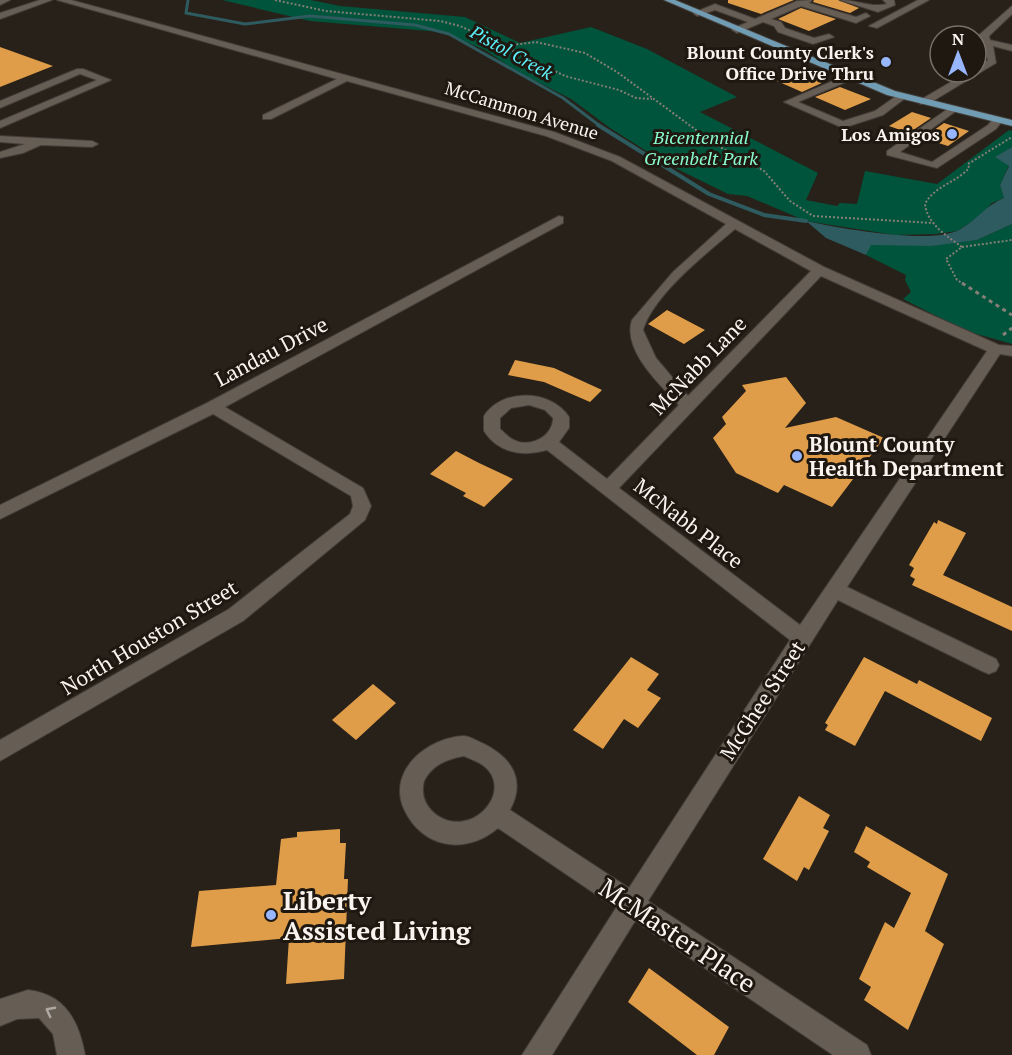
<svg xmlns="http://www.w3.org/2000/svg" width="1012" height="1055" font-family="'PT Serif',serif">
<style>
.green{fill:#00543b}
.water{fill:#2d5b5f}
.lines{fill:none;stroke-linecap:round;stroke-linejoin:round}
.stream-far1{stroke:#2d5b5f;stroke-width:3}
.stream{stroke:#2d5b5f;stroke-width:4}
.building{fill:#e09d49}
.minor-casing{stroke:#443d38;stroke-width:2}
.major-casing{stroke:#443d38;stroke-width:2}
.path-far1{stroke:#857f78;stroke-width:2;stroke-dasharray:2 2;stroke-linecap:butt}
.path{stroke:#857f78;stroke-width:3;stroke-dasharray:4 4;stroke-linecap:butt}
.minor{fill:#665d54;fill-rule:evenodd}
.major{fill:#709cb4;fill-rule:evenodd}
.oneway{stroke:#b0a8a2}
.poi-dot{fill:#97b6fd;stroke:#1f1810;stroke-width:2}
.labels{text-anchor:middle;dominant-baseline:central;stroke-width:6;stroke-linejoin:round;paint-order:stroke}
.far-water-label{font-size:18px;font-style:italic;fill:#5cf2fc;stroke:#1f1810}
.far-poi-label{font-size:18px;font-weight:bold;fill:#f9f4ef;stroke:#1f1810;text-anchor:end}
.far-street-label{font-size:18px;fill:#f9f4ef;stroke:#1f1810}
.far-park-label{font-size:18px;font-style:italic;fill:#8afdce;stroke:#1f1810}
.street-label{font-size:21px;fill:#f9f4ef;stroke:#1f1810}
.poi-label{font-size:21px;font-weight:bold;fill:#f9f4ef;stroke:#1f1810;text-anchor:start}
.near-poi-label{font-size:26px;font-weight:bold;fill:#f9f4ef;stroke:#1f1810;text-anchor:start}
.near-street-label{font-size:26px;fill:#f9f4ef;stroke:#1f1810}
</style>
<rect width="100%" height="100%" fill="#282119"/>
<!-- green -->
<path class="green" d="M222 0H311L340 6 465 17 520 43 591 27 647 49 737 97 700 112 818 173 806 200 837 206 840 203 857 204 865 171 937 184 1009 130 1012 131V147L996 157 1009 165 1000 185 1004 198 992 203 981 216 957 231 936 234 895 235 806 221 747 196 728 194 667 164 610 128 571 99 516 71 485 50 441 32 310 21Z
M1012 224V344L966 331 903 299 911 292 905 280 906 275 866 255 870 245 977 240Z"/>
<!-- water -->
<path class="water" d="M1012 147V224L977 240 931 246 871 245 866 255 826 238 806 221C839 228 929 245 959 230 976 221 986 205 1004 198L1000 185 1009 166 995 157Z"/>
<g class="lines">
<!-- stream-far1 -->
<path class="stream-far1" d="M188 0 186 13 245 24 310 16 415 25 449 34 563 98 600 126"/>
<!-- stream -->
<path class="stream" d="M598 125 709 194 764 215 806 221"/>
</g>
<!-- building -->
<path class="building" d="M728 0H794L761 14 728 3Z
M814 0H838L859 8 850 13 813 2Z
M801 8 836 19 809 31 778 19Z
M0 47 53 66 0 87Z
M799 72 824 82 802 92 777 81Z
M840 87 871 99 845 110 815 97Z
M912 112 931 118 909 133 889 126Z
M944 123 969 131 948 146 923 138Z
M667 310 705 330 684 344 648 324Z
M515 360 554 368 602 390 590 402 544 382 508 375Z
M786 377 806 403 785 428 836 417 884 438 832 507 784 485 778 493 736 473 713 438 726 424 722 417 746 391 742 385Z
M456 451 479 463 513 479 484 507 463 496 466 493 430 474Z
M938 520 966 533 943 575 1012 607V631L912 585 915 579 910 576 914 568 909 565 934 522 937 524Z
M631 657 659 674 647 690 661 698 638 728 624 719 603 749 573 730Z
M864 657 917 684 919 680 992 718 981 741 885 691 855 746 825 730 828 725 825 723Z
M373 684 396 703 356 740 332 720Z
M799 796 830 815 823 828 829 831 809 870 804 867 797 881 763 859Z
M866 826 948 874 925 931 944 944 908 1030 864 1000 871 987 859 979 885 922 894 928 911 893 867 867 870 862 854 852Z
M340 829V843H346L344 879H348L344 979 286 984 289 938 191 947 199 891 276 885 281 839 297 837V832Z
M649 968 729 1027 714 1055H697L628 1002Z"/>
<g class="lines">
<!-- minor casing -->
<g class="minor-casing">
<path id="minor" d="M0 0H10L0 5Z
M40 0H52L0 19V13Z
M57 0H71L554 132 620 157 824 267 999 345 1012 346V356L1000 354 847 587 996 659 999 665 996 671 989 674 982 671 838 600 648 901 867 1045 871 1055H833L635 921 552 1055H522L616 908 498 828C465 856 422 848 404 809 387 771 427 738 463 736 470 736 477 741 484 744 512 758 526 780 510 810L629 888 790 640 547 450C523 457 498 453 484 431V416C502 388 551 389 569 417V428L559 442 607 479 679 405C660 385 622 350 632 320L673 272 726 224 612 161 546 136 347 81 271 119H263V115L337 79ZM735 229 811 271 688 396 656 358 643 330C654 294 707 253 735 229ZM821 276 987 351 800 625 619 488ZM529 405 545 410 553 418C553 437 529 449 512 439 508 437 504 432 500 429V418L511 408ZM464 756C470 759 479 762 484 766 516 792 469 842 434 813 424 804 421 794 424 781 432 765 447 759 464 756Z
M812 0 809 3 856 17 866 13 870 16 856 23 801 6 771 19 781 22 785 28 814 38 829 34 834 37 813 44 778 32 774 26 763 22 737 33 732 30 734 28 748 22 715 10 697 16 693 13 715 4 755 19 797 1Z
M840 0C856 0 872 8 887 4L883 0H894L895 5 878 12Z
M918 0H929L877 28 869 26Z
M1012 6V14L989 36 990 40 1012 45V51L993 46 996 63 928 104H920V100L968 72H976V68L988 60 979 35Z
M77 69H83L111 80 0 128V121L97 80 80 74 0 108V101Z
M849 74 854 77 853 79 798 102 843 121 875 111 899 94 908 96 883 115 843 128 784 102Z
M952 106 957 109 956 111 900 152 932 162 988 125 994 118 1003 120 996 129 937 168 887 155V151Z
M0 136 92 141 98 144 92 147 41 145 23 153 0 158V152L25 144 0 142Z
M559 216 563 217V223L225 407 363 488 371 506 365 520 243 621 0 761V740L229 609 350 514 353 506 351 496 213 414 0 519V505L207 403Z
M28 990C65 994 79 1021 85 1055H57L53 1034 39 1018 17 1019 0 1026V999Z"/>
</g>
<!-- major casing -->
<g class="major-casing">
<path id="major" d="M664 0H675L895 91 1012 120V126L887 95Z"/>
</g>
<!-- path-far1 -->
<path class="path-far1" d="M275 0 326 11 440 21 460 26 504 46 536 42 585 53 617 72 718 146 764 171 790 201 813 216 933 223
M505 47 565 76 619 90 636 98 652 99
M962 247 1012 240
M964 284 957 280 946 259 962 247C947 236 927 224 925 204 934 186 956 183 969 168L968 164 1012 137"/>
<!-- path -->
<path class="path" d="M962 283 1012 315
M1003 335 1012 328"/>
<!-- minor -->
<use href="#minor" class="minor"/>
<!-- major -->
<use href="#major" class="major"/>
</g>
<!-- one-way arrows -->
<defs><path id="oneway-chevron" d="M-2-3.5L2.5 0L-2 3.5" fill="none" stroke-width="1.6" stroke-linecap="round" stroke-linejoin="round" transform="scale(1.5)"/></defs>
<use class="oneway" href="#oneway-chevron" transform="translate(50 1011) rotate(-152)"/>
<!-- markers -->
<g class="poi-dot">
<circle cx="886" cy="62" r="6"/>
<circle cx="952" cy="134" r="6"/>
<circle cx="797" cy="456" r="6"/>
<circle cx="271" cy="915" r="6"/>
</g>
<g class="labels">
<!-- far-water labels -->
<g class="far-water-label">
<text transform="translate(512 52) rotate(29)">Pistol Creek</text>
</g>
<!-- far-poi labels -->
<g class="far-poi-label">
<text x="874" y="52">Blount County Clerk's<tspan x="874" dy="21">Office Drive Thru</tspan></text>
<text x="940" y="134">Los Amigos</text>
</g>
<!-- far-street labels -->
<g class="far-street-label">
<text transform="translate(522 110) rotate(17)">McCammon Avenue</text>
</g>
<!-- far-park labels -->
<g class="far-park-label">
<text x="701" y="137">Bicentennial<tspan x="701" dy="21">Greenbelt Park</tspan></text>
</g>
<!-- street labels -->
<g class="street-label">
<text transform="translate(271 351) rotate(-28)">Landau Drive</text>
<text transform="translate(698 365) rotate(-46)">McNabb Lane</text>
<text transform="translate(689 523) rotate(38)">McNabb Place</text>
<text transform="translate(149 637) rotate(-31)">North Houston Street</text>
<text transform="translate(762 700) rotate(-57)">McGhee Street</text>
</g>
<!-- poi labels -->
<g class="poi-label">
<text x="809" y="444">Blount County<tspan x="809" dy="24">Health Department</tspan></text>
</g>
<!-- near-poi labels -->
<g class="near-poi-label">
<text x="283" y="900">Liberty<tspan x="283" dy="30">Assisted Living</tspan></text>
</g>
<!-- near-street labels -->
<g class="near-street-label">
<text transform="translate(678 935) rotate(34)">McMaster Place</text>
</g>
</g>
<!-- north arrow -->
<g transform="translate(958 54)"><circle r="28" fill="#1f1810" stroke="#767069" stroke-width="1.5"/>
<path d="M0-4.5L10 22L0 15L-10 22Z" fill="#97b6fd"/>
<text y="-9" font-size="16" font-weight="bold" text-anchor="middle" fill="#f9f4ef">N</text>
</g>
</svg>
